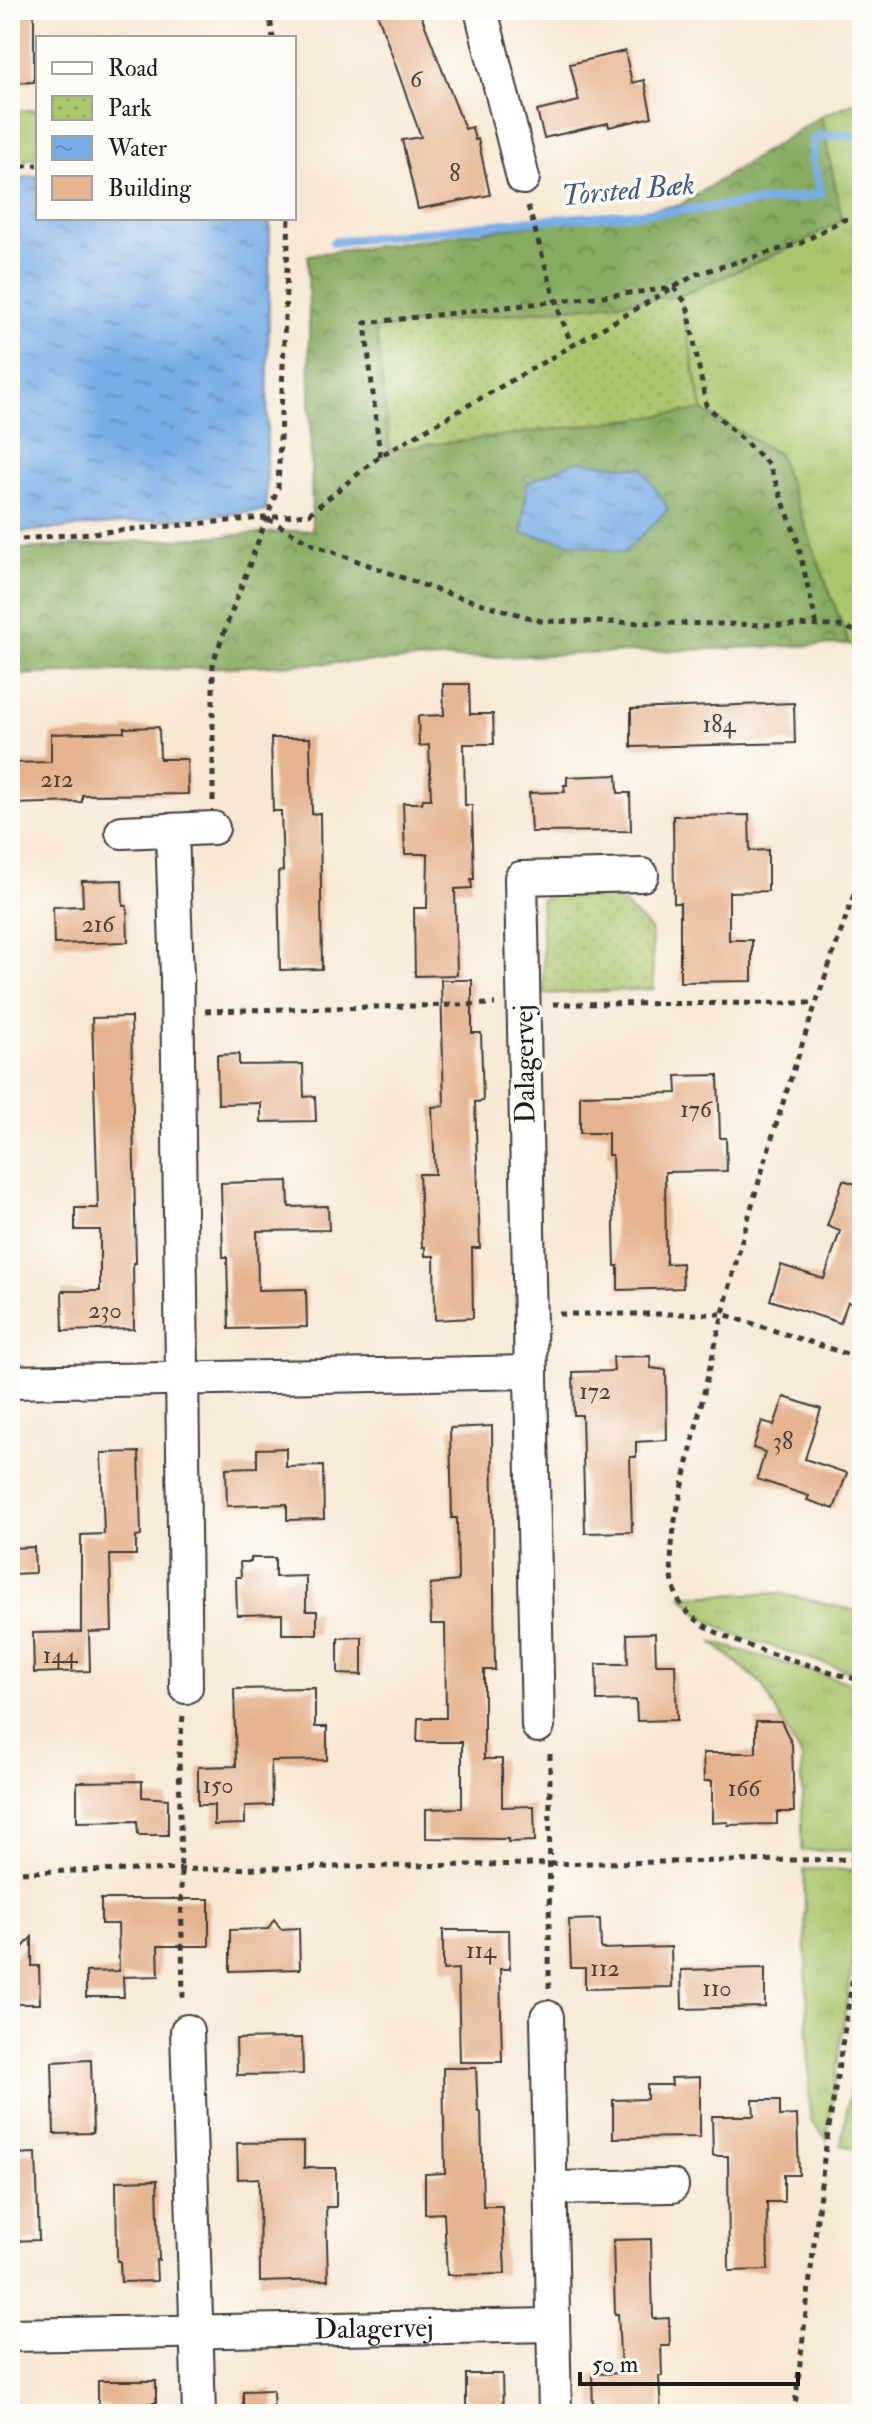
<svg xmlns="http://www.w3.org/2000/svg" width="872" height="2424" font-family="'IM FELL Double Pica',serif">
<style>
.grass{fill:url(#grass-tufts);stroke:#637144;stroke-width:2}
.forest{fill:url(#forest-crowns);stroke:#52643e;stroke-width:2}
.park{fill:url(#park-dots);stroke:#637144;stroke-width:2}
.water{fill:url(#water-ripples);stroke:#4a6481;stroke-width:2}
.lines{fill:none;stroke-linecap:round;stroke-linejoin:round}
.stream{stroke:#78ade6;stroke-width:9}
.building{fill:#e5b38e}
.minor-casing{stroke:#3d3b37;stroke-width:36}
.path{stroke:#3d3b37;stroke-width:5;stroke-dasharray:6 6;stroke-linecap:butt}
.minor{stroke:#fff;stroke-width:32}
.labels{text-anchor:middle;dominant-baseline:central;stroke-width:7;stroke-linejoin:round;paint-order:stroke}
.number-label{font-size:24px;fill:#4e4238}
.street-label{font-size:28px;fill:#1c1c1c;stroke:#fdfcf7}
.water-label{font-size:30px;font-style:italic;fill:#455d77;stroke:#fdfcf7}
</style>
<defs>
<pattern id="grass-tufts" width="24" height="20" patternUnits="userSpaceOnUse" patternTransform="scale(2)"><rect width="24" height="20" fill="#aac66d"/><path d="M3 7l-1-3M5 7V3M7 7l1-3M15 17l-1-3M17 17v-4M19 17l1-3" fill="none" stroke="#92aa5e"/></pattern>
<pattern id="forest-crowns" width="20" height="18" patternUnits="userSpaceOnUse" patternTransform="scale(2)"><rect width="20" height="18" fill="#87ab60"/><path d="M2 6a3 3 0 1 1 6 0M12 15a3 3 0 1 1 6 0" fill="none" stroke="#6e8a4e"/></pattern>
<pattern id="park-dots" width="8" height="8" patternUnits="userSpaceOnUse" patternTransform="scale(2)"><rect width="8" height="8" fill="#aac66d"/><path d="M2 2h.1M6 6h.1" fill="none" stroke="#92aa5e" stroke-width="1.8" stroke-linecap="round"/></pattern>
<pattern id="water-ripples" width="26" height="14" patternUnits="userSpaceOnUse" patternTransform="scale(2)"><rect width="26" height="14" fill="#78ade6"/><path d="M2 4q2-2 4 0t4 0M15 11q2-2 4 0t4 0" fill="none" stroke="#628cba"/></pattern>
</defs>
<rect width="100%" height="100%" fill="#fdfcf7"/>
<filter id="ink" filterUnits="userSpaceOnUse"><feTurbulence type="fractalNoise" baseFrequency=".0125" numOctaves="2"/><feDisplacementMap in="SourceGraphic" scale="16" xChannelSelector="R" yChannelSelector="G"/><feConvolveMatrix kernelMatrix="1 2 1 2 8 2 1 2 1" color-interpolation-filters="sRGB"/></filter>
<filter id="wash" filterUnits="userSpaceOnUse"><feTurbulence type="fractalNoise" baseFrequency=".006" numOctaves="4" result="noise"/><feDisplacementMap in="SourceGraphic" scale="32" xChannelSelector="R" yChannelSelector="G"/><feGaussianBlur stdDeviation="1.8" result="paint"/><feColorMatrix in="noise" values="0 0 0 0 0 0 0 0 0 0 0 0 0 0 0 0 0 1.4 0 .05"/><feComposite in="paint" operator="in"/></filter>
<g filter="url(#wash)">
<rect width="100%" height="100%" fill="#f7e8d3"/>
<!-- grass -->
<path class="grass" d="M862 99V649L849 644 778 454 702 410 680 296 842 220 821 116Z
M38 109V158L10 161V112Z
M778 1593 862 1612V1662L857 1674 733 1634 701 1616 682 1596Z
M712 1642 848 1682 862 1698V1850L802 1851V1758L761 1683Z
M804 1869 862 1870V1892L827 2140 810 2119Z"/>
<!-- forest -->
<path class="forest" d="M821 116 842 220 801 243 680 296 377 329 390 450 702 410 778 454 849 644 10 675V550L312 530 308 255 680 205Z"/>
<!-- park -->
<path class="park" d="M680 296 702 410 390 450 376 329Z
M610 891 651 930 654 989 544 994 541 900 557 894Z
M862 2018V2150L841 2145Z"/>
<!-- water -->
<path class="water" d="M38 176V218H270L266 511 10 533V178Z
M576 461 642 468 668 509 624 553 522 533 527 483Z"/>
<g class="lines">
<!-- stream -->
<path class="stream" d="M334 242 527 221 676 211 808 197 821 193 812 160 814 137 848 135 862 139"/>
</g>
<g id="blocks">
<!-- building -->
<path class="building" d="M376 10H419L465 129 472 127 475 140 478 139 490 195 418 209 402 140 421 137Z
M10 11 34 12V82L10 83Z
M625 51 632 83 644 80 652 117 609 127 608 123 544 138 537 111 579 101 570 64Z
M443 684H469L470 714H493L494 744H464L465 805H472L474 879H471L472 888 455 889 457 975 415 976 414 908H427L428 854H405L403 803H422L423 799H431L429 745 419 746 418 716 444 715Z
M794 703 795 743 631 747V709Z
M159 727 160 759H187L188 794 82 795V802L10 804V763L51 762V734L124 732V728Z
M271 738H310L312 814 320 813 322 969 280 970 278 872 283 871 281 811H273Z
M617 775 618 793H630L631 831 531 832 529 793 565 792 564 785H567V777Z
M749 815 750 851 768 850V891L729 892V940H752V981L680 982V903H674L673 816Z
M122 880 123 906H127L128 942 54 944 53 907 83 906 82 881Z
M441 980H472V1033H481L483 1101 475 1102 480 1248H472L473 1318 435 1320 434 1256H425V1247H422L419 1174H435L432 1107 444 1106Z
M131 1017 136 1263H133L134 1329 63 1331 62 1291H100V1230H75V1208H98L92 1018Z
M239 1054V1065L303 1064 304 1097 315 1096 316 1121 261 1122V1103L218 1104 217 1055Z
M718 1075 720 1138H726L727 1171 665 1172 666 1264 682 1263 683 1288 618 1290V1266H615L612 1155H608V1133H580V1095L677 1093 676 1076Z
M858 1178 862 1179V1307L848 1302 840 1323 770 1300 781 1265 824 1279 840 1231 827 1226 843 1180 856 1184Z
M288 1181 289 1207 328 1206 329 1230 257 1231 258 1290 306 1289 307 1327 229 1329 227 1257H223L221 1183Z
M650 1356 651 1368 666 1370 667 1440 636 1442V1457H630L632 1532 585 1533 582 1415H574L573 1372 614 1371 613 1357Z
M784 1397 821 1409 805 1459 847 1473 834 1509 807 1500 809 1496 757 1479 765 1452 753 1448 762 1421 774 1425Z
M492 1426 495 1670H484V1759H502V1807L534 1806 535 1841 508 1842V1839L426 1838V1809L462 1808V1742H417L418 1718H446L445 1624H431L430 1584 458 1581 457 1518H452L450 1428Z
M286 1448V1467L323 1466 324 1519 287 1520V1504L227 1506 226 1468 257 1467V1449Z
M139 1452 141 1536 136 1537V1555H110L112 1631 89 1632 90 1671 34 1673 33 1633 81 1632V1535L104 1534 101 1453Z
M34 1547 35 1573 10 1574V1548Z
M251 1558H275V1577L306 1576V1611H317V1634H282V1614L237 1615 236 1577H241L240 1562H251Z
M655 1633 656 1664H675L677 1720 637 1721 636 1700 597 1701 596 1664H628L627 1634Z
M362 1637V1675L338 1674V1638Z
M315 1688V1727H327V1760L271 1761 272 1805 245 1806V1824L214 1825V1805H198V1767L236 1766 234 1689Z
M756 1721H781L792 1744 794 1812H777V1824L728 1825V1822L712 1823V1781H704L703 1753H756Z
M142 1781V1797L168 1799V1835H138L137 1821 77 1822V1782Z
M101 1899H209V1946H158L159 1976 123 1977 124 1997H86V1972L119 1971 118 1924H101Z
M274 1919 281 1929 299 1928 300 1969 230 1971V1930L268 1929Z
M600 1919 601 1949 671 1947 672 1987 585 1989V1968H571L569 1920Z
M443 1930H509L510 1969H500L502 2062H460L458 1969 443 1970Z
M32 1937V1966H39L40 2004H10V1962Z
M765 1968V2007L682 2009 681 1970Z
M302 2038 303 2074 237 2075 236 2039Z
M91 2060 93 2133 54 2134 52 2062Z
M443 2068H476L478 2112H481L483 2206H502L505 2274 447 2275 444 2213 425 2214V2174L445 2173Z
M700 2077V2137L613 2138V2100L647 2099V2085H672L671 2078Z
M753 2100H780V2116L797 2115 799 2175H784V2202H767L768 2270 729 2271 728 2156H713L712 2116H754Z
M304 2142V2168H336V2207H326L328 2280 260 2282 259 2178 238 2179 237 2143Z
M36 2153 39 2240 10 2241V2154Z
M157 2180 159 2260H156L157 2281 121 2282 120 2261H117L116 2181Z
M651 2239 653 2319 669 2318 670 2346H661L662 2376H659L661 2414H622V2410L593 2411 592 2374 621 2373 618 2314H615L613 2240Z
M466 2374H502L503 2414H466Z
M98 2381H156V2403H149V2414H109V2406H98Z
M273 2390 274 2414H243V2391Z"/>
</g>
</g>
<g filter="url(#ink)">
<use href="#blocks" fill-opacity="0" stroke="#3d3b37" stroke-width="2"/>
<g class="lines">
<!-- minor casing -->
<g class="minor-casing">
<g id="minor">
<path d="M481 10 523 178"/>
<path d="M172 830 177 978 186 1687"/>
<path d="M122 832 213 828"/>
<path d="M10 1382 531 1372"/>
<path d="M538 1726 521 878 642 875"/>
<path d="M547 2017 555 2414"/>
<path d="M187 2031 199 2414"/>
<path d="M550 2188 672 2186"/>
<path id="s1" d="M10 2335 553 2325"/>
</g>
</g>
<!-- path -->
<path class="path" d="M269 10 273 38
M10 167 38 165
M528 206 557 306 572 346
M380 456 365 323 674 288 687 304 706 405 769 465 796 536 817 626
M268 519 314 545 439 591 541 621 840 626 862 633
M10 540 309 514 380 456 697 274 801 243 842 220 862 218
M213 801V662L278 488 289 218
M862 872C826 974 790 1075 760 1178 726 1290 701 1405 675 1520 672 1546 667 1574 678 1599 695 1635 774 1654 809 1665 826 1670 844 1677 862 1680
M553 1004 816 1003
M205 1011 495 1004
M559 1314H723L862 1359
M183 1716 179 1753 183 2002
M10 1872 862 1859
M549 1988 550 1754
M794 2414 824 2159 862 1919"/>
<!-- minor -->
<use href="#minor" class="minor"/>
</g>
</g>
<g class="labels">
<!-- number labels -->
<g class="number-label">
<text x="416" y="79">6</text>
<text x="455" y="173">8</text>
<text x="719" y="724">184</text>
<text x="57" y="779">212</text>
<text x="98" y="924">216</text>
<text x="696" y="1109">176</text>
<text x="105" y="1310">230</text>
<text x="595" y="1391">172</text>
<text x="783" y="1441">38</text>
<text x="60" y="1655">144</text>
<text x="218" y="1785">150</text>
<text x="744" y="1788">166</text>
<text x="481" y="1950">114</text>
<text x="605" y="1968">112</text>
<text x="717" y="1988">110</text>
</g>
<!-- street labels -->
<g class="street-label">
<text transform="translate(525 1064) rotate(-91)">Dalagervej</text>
<text stroke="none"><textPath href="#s1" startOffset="364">Dalagervej</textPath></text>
</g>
<!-- water labels -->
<g class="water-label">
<text transform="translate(628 190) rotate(-5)">Torsted Bæk</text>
</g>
</g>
<!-- margin -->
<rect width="872" height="2424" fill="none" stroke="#fdfcf7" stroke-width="40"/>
<!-- legend -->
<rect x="36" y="36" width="260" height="184" fill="#fdfcf7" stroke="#a3a29f" stroke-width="2"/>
<rect x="52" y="62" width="40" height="12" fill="#ffffff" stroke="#a3a29f" stroke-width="2"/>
<text x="108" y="76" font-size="24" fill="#1c1c1c">Road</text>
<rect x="52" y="96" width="40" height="24" fill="url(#park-dots)" stroke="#a3a29f" stroke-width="2"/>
<text x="108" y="116" font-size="24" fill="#1c1c1c">Park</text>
<rect x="52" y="136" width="40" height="24" fill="url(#water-ripples)" stroke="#a3a29f" stroke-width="2"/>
<text x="108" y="156" font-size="24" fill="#1c1c1c">Water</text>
<rect x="52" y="176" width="40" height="24" fill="#e5b38e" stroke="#a3a29f" stroke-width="2"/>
<text x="108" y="196" font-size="24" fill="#1c1c1c">Building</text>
<!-- scale -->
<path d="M580 2372v12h218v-12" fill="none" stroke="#1c1c1c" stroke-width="4"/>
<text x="592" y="2372" font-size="24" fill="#1c1c1c" stroke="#fdfcf7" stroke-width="6" paint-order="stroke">50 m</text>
</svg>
